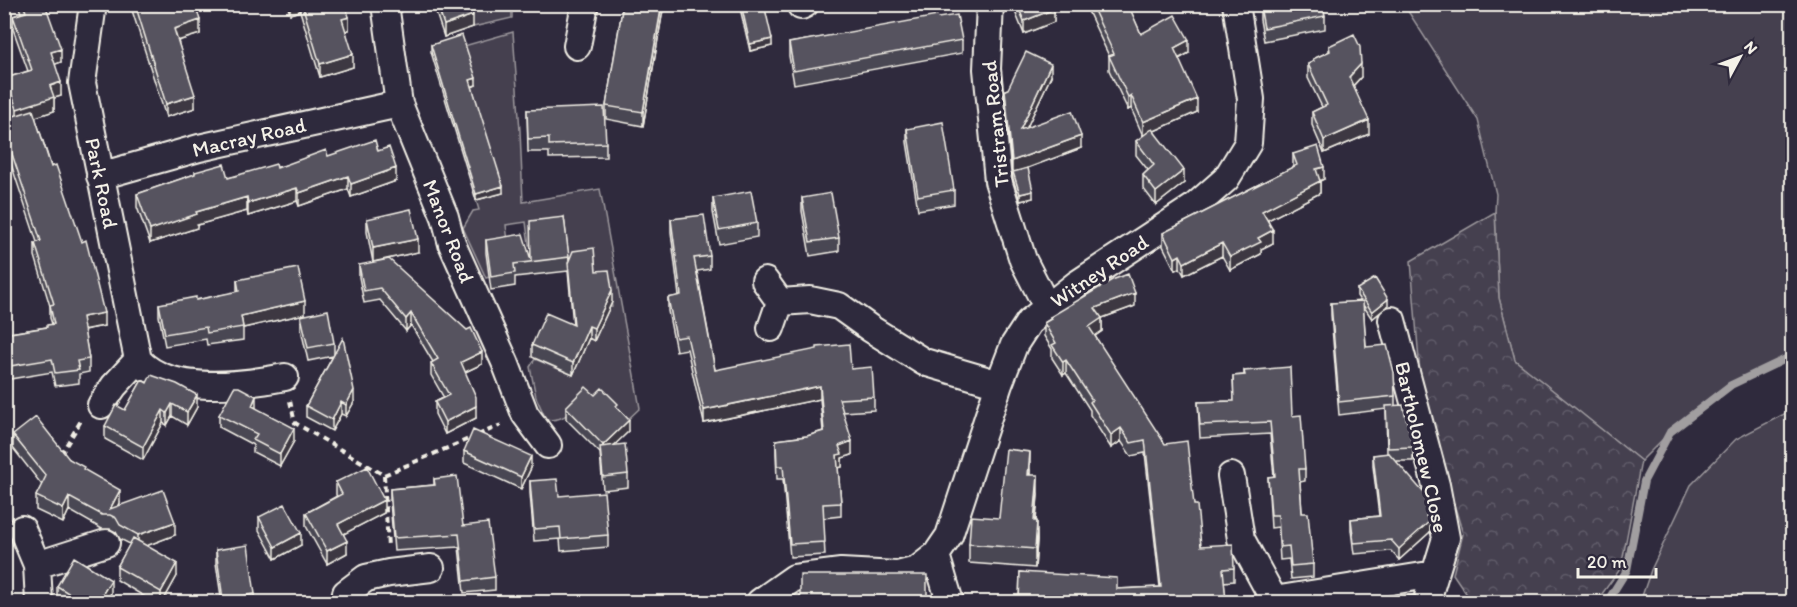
<svg xmlns="http://www.w3.org/2000/svg" width="1797" height="607" font-family="Itim,sans-serif">
<style>
.green{fill:#454050;stroke:#9c989c;stroke-width:1.5}
.forest{fill:url(#forest-crowns);stroke:#9c989c;stroke-width:1.5}
.lines{fill:none;stroke-linecap:round;stroke-linejoin:round}
.stream{stroke:#a19ea0;stroke-width:8}
.minor-casing{stroke:#f4f1e8;stroke-width:30}
.path{stroke:#f4f1e8;stroke-width:4;stroke-dasharray:6 4.5;stroke-linecap:butt}
.minor{stroke:#2f2a3d;stroke-width:26}
.wall{fill:#4a4752;stroke:#f4f1e8;stroke-width:1.5}
.shaded-wall{fill:#3c3942;stroke:#f4f1e8;stroke-width:1.5}
.building{fill:#56525f;stroke:#f4f1e8;stroke-width:1.5}
.labels{text-anchor:middle;dominant-baseline:central;stroke-width:6;stroke-linejoin:round;paint-order:stroke}
.street-label{font-size:21px;fill:#f4f1e8;stroke:#2f2a3d}
</style>
<defs>
<pattern id="forest-crowns" width="20" height="18" patternUnits="userSpaceOnUse" patternTransform="scale(1.5)"><rect width="20" height="18" fill="#454050"/><path d="M2 6a3 3 0 1 1 6 0M12 15a3 3 0 1 1 6 0" fill="none" stroke="#605c69"/></pattern>
</defs>
<rect width="100%" height="100%" fill="#2f2a3d"/>
<filter id="ink" filterUnits="userSpaceOnUse"><feTurbulence type="fractalNoise" baseFrequency=".0167" numOctaves="2"/><feDisplacementMap in="SourceGraphic" scale="12" xChannelSelector="R" yChannelSelector="G"/><feConvolveMatrix kernelMatrix="1 2 1 2 8 2 1 2 1" color-interpolation-filters="sRGB"/></filter>
<g filter="url(#ink)">
<!-- green -->
<path class="green" d="M465 5H512V18L473 27Z
M1404 5H1792V356L1731 385 1670 432 1641 461 1515 360 1499 298 1495 212 1496 194 1478 120Z
M513 32 520 131 523 202 600 189 640 408 622 425 585 396C572 409 565 423 546 419L536 397 530 367 535 359 573 375 570 330 594 340 584 311 612 307 609 282 573 263 548 243 529 245 526 222 506 225 509 250 489 277 486 278 463 228 473 211 479 210 476 200 502 193 469 88 476 85 464 46Z
M1792 410V602H1640L1651 570 1691 485 1736 439Z"/>
<!-- forest -->
<path class="forest" d="M1495 212 1499 298 1515 360 1641 461 1621 568 1596 602H1472L1453 574 1463 534 1431 427 1420 373 1411 261Z"/>
<g class="lines">
<!-- stream -->
<path class="stream" d="M1607 602 1627 570 1644 481 1670 432 1731 385 1792 356"/>
<!-- minor casing -->
<g class="minor-casing">
<path id="minor" d="M93 4 82 83 138 360C170 396 243 385 285 377
M385 4 399 104 445 217 452 244 505 362 525 414 548 445
M990 4 987 69 998 181 1023 260 1047 307
M801 6 805 4
M577 46 585 4
M100 176 199 148 399 104
M765 281 780 302 810 300 839 306 871 329 924 362 999 384
M1392 320 1436 485 1446 538 1428 597 1429 602
M771 328 780 302
M101 405 114 386 138 360
M1231 476 1241 539 1274 600
M22 529 37 565 39 602
M936 555 950 602
M37 565 106 543
M344 602 346 593 366 578 389 573 431 568
M760 602 794 578 841 572 897 575 917 570 936 555 949 536 999 384 1014 345 1029 322 1077 284 1194 207 1226 179 1248 143 1251 99 1236 4
M1269 602 1274 600 1435 574"/>
</g>
<!-- path -->
<path class="path" d="M290 401 295 423 384 475 471 438
M478 435 501 425
M61 454 82 419
M384 475 388 548"/>
<!-- minor -->
<use href="#minor" class="minor"/>
</g>
<!-- wall -->
<path class="wall" d="M18 4H50L46 6 61 62 55 64 61 96 54 98V111L35 117 104 326 84 330 89 359V372L79 374V383L55 386 52 372 4 380V334L47 327 52 324 50 318V306L35 256V243L37 242 4 143V119L14 116 6 91V78L28 71 13 29V16L21 13Z
M130 4H195L200 34 178 41 195 108 166 117Z
M287 4H345L349 30 346 31 353 67 320 77 300 11 290 14Z
M433 4H469L473 27 444 37Z
M623 4H664L643 126 606 119V106Z
M739 4H764L772 46 750 51Z
M1012 4H1053L1054 22 1024 34Z
M1088 4H1133L1129 7 1141 34 1189 53 1179 59 1197 112 1154 131 1184 183 1156 205 1143 188V175L1148 170 1136 155V141L1145 135 1143 136 1131 108 1128 110 1109 70V56L1088 11Z
M1269 4H1328L1323 6 1325 16V29L1264 41 1260 20V6Z
M938 18 962 40V53L794 84 789 56V43Z
M431 45 476 85 472 87 503 193 476 200 431 52Z
M1329 46 1361 77 1353 86 1369 134 1324 153 1312 125V112L1322 107 1308 78V64L1313 62V59L1329 52Z
M1051 76 1027 127 1081 148 1024 169 1033 198 1020 201 1013 179 1005 102V90Z
M527 110 606 143V157L549 158V152H528Z
M907 129 954 190V204L918 210 907 142Z
M378 151 396 181 351 197 348 189 299 206 297 201 248 216 247 211 197 225V228L150 243 137 207V194L195 174V172L228 178 328 156Z
M1293 154 1324 179 1320 181V193L1268 220 1273 243 1261 249V254L1230 270 1222 256 1184 275 1180 268 1175 270 1163 246V233L1293 167Z
M713 198 757 223V237L719 244 713 212Z
M802 198 839 238V251L810 256 802 211Z
M564 217 569 260 596 271 612 302 594 341 589 338 573 375 532 357V345L573 325 568 271 515 277V286L491 290 486 253V240L531 258Z
M367 219 418 252 373 262 367 232Z
M671 219 710 256V269L697 271 715 370 851 369 874 397V410L843 412 852 455 842 458V467L838 468 841 503V516L823 518 825 555 790 557 783 479H777L776 454V440L807 436 823 431 820 399 704 423 687 349 676 351 668 311V298L679 296 671 232Z
M359 265 482 364 465 372 476 418 445 434 435 414V402L444 398 431 375V363L433 362 411 325 406 331 380 300 364 303 359 277Z
M237 280 305 314 243 328V340L207 345 206 339 165 346 159 316V304L196 300 237 292Z
M1357 289 1388 306 1372 319 1363 305 1366 347 1395 396V405L1413 447V461H1396L1428 520 1430 532 1399 560 1391 551 1354 554 1351 530V519L1379 516 1373 466V455L1387 454 1386 409 1339 415 1331 315V303L1361 302 1357 296Z
M1135 306 1102 318V331L1095 336 1194 505 1201 546 1234 568V581L1224 582 1226 603H1019L1020 572 1117 589 1160 587 1145 453 1131 456 1121 441 1111 448 1090 415V410L1066 373 1063 375 1052 358V349L1044 336V323L1050 319V317Z
M301 316 334 343V354L354 402 346 416 341 414 332 431 306 417V406L333 356 308 361 301 329Z
M1244 371 1292 416 1305 469V481L1300 482 1302 513 1313 564V577L1291 579 1289 559 1280 560 1278 527 1271 528 1268 477H1274L1270 434 1200 438 1198 402 1234 401 1233 376 1244 375Z
M142 380 197 407 187 425 172 416 167 425 163 423 143 460 105 439V426L125 410Z
M595 395 618 409 629 431 614 445 628 474V487L603 490 600 453 566 419V407Z
M256 408 294 441 280 466 253 452V445L219 427V415Z
M13 435 69 459 84 470 120 503 119 506 175 535 146 546 177 576 162 603H155L117 580V567L130 544 120 539 116 532 110 529H102L69 510 63 523 36 510V496L42 485 13 448Z
M464 451 531 468 521 489 464 463Z
M1030 471V475L1038 494 1036 521 1037 540 1035 568 969 563V544L999 518Z
M434 479 495 577V590L464 593 459 547 394 551 390 502V489L434 485Z
M530 481 559 496 608 535V547L561 551 560 539 534 541 530 493Z
M336 482 384 513 343 534 347 553 327 564 306 526V513L337 496 336 495Z
M259 517 301 545 275 559 259 530Z
M216 550 255 594V603H222L216 563Z
M57 586 111 593 105 603H62L57 599Z"/>
<!-- shaded-wall -->
<path class="shaded-wall" d="M290 4H300V11L290 14Z
M662 4H664L643 126V112Z
M1054 9V22L1024 34V21Z
M473 15V27L444 37V25Z
M349 17V30L342 32V19Z
M200 20V34L174 42V29Z
M772 39V46L750 51V44Z
M1189 40V53L1174 61V48Z
M61 49V62L51 66V52Z
M353 54V67L320 77V64Z
M1051 64V76L1020 142V130Z
M1361 64V77L1349 90V77Z
M476 78V85L470 87V80Z
M61 82V96L54 98V111L17 123V109L50 86Z
M195 95V108L166 117V104Z
M1131 95V108L1128 110V97Z
M1197 99V112L1143 136V122Z
M1369 120V134L1324 153V140Z
M1081 136V148L1012 174V161Z
M1324 167V179L1316 182V169Z
M396 168V181L351 197V184Z
M1184 170V183L1156 205V192Z
M348 176V189L299 206V193Z
M1320 181V193L1262 223V211Z
M503 186V193L476 200V194Z
M297 188V201L248 216V203Z
M1033 191V198L1020 201V194Z
M247 197V211L197 225V228L150 243V230L196 212Z
M1273 230V243L1261 249V254L1230 270V257L1258 238Z
M418 239V252L373 262V248Z
M1222 243V256L1184 275V263Z
M1180 255V268L1175 270V258Z
M612 290V302L594 341V328Z
M1135 293V306L1102 318V331L1089 340V327L1095 308Z
M1388 299V306L1372 319V312Z
M305 301V314L243 328 241 316Z
M104 313V326L82 330V317Z
M411 313V325L406 331V319Z
M589 326V338L573 375V363Z
M482 352V364L461 374V362Z
M1066 360V373L1063 375V362Z
M820 386V399L704 423V410Z
M354 390V402L346 416V405Z
M197 395V407L187 425V412Z
M256 396V408L252 406Z
M341 402V414L332 431V420Z
M172 404V416L167 425V413Z
M476 406V418L445 434V422Z
M163 410V423L143 460V447Z
M629 420V431L603 456V445Z
M294 428V441L280 466V454Z
M1121 428V441L1111 448V435Z
M852 441V455L842 458V467L837 468V455L839 446Z
M1030 452V471L1028 494V475Z
M531 456V468L521 489V477Z
M1038 475V494L1034 540V521Z
M120 490V503L113 517 110 509Z
M69 497V510L63 523V509Z
M384 500V513L338 537V524Z
M1428 514V522L1430 521V532L1399 560V549Z
M1037 521V540L1035 568V549Z
M175 522V535L138 549V535Z
M301 533V545L275 559V547Z
M347 541V553L327 564V551Z
M177 563V576L162 603H161V592Z
M111 580V593L105 603H97Z"/>
<!-- building -->
<path class="building" d="M23 4H45L61 49 51 52 61 82 50 86 54 97 17 109 6 78 32 70 13 16 26 12Z
M135 4H195L200 20 174 29 195 95 166 104Z
M302 4H345L349 17 342 19 353 54 320 64Z
M437 4H469L473 15 444 25Z
M623 4H662L643 112 606 106Z
M741 4H764L772 39 750 44Z
M1017 4H1053L1054 9 1024 21Z
M1091 4H1128L1141 34 1175 15 1189 40 1174 48 1197 99 1143 122 1131 95 1128 97 1109 56 1114 54Z
M1269 4H1322L1325 16 1264 28 1260 6Z
M957 15 962 40 794 71 789 43 937 16 938 18Z
M1354 34 1360 47 1361 64 1349 77 1369 120 1324 140 1312 112 1327 105 1308 64 1314 61 1313 59 1330 51 1329 46Z
M462 35 476 78 470 80 503 186 476 194 431 45Z
M1026 52 1051 64 1020 130 1072 111 1081 136 1012 161 1005 90 1008 89Z
M604 107 606 143 549 145V138L528 139 527 110Z
M33 110 51 167 56 165 82 242 86 240 104 313 82 317 89 359 77 361 79 370 55 373 52 359 4 367V334L47 327V325L54 324 50 305 54 304 35 243 41 241 4 130V119Z
M943 122 954 190 918 196 907 129Z
M1152 129 1184 170 1156 192 1143 175 1154 165 1136 141Z
M375 140 378 151 389 147 396 168 351 184 348 176 299 193 297 188 248 203 247 197 196 212 197 214 150 230 137 194 195 174V172L224 164 228 178 276 164 277 168 326 150 328 156Z
M1318 146 1324 167 1316 169 1320 181 1262 211 1273 230 1258 238 1261 242 1230 257 1222 243 1184 263 1180 255 1175 258 1163 233 1297 165 1293 154Z
M1028 168 1033 191 1020 194 1013 172Z
M751 191 757 223 719 230 713 198Z
M831 193 839 238 810 242 802 198Z
M411 209 418 239 373 248 367 219Z
M704 215 710 256 694 258 715 370 817 349V347L849 344 851 369 872 367 874 397 839 399 852 441 839 446 842 454 837 455 841 503 823 504 825 542 790 544 783 466H777L776 440 807 436 824 431 820 386 704 410 687 336 676 338 668 298 681 295 671 219Z
M564 217 569 257 514 264 515 273 491 277 486 240 523 234 531 260 530 221Z
M594 248 596 271 609 270 612 290 594 328 589 326 573 363 532 345 546 313 574 325 568 263 573 251Z
M389 259 467 330 471 328 482 352 461 362 476 397V406L445 422 435 402 449 395 431 363 438 359 411 313 406 319 380 288 364 291 359 265Z
M298 268 305 301 241 316 243 327 207 333 206 327 165 334 159 304 196 297V300L239 291 237 280Z
M1128 274 1135 293 1095 308 1102 318 1089 327 1165 444 1187 441 1194 505H1197L1201 546 1233 544 1234 568 1223 569 1226 601 1211 603H1033L1019 602 1020 572 1117 578V589L1161 587 1145 440 1131 443 1121 428 1111 435 1090 402 1092 400 1066 360 1063 362 1052 345 1056 343 1044 323 1051 319 1050 317 1112 280Z
M1375 278 1388 299 1372 312 1357 289Z
M1363 301 1366 347 1387 345 1394 372 1395 396 1339 402 1331 303Z
M328 310 334 343 308 348 301 316Z
M343 338 354 390 346 405 341 402 332 420 306 406Z
M1290 367 1292 416 1301 415 1305 469H1299L1302 513H1308L1313 564 1291 566 1289 546 1280 547 1278 515H1271L1268 477 1275 476 1270 422 1200 425 1198 402 1234 401 1233 376 1245 375 1244 371Z
M151 375 177 384 197 395 187 412 172 404 167 413 163 410 143 447 105 426 116 405 125 410 142 380 147 383Z
M234 387H239L256 396 252 406 294 428 280 454 253 440 257 434 219 415Z
M586 387 595 395 602 388 618 404 616 406 629 420 603 445 566 407Z
M1403 405 1413 447 1388 448 1386 406Z
M36 417 69 459 84 467 83 469 120 490 110 509 163 490 175 522 138 535 120 525 116 518 110 515H102L69 497 63 509 36 496 46 476 13 435Z
M473 430 531 456 521 477 464 451Z
M625 444 628 474 603 477 600 447Z
M1006 449 1030 452 1028 475H1038L1034 521H1037L1035 549 969 544 971 516 999 518Z
M1389 453 1424 493 1428 514 1426 516 1430 521 1399 549 1391 540 1354 543 1351 519 1380 516 1373 455Z
M367 467 384 500 338 524 347 541 327 551 306 513 342 494 336 482Z
M457 476 463 526 488 523 495 577 464 581 459 534 394 538 390 489 435 485 434 479Z
M557 479 559 496 604 492 608 535 561 539 560 527 534 529 530 481Z
M285 504 301 533 275 547 259 517Z
M133 538 177 563 161 592 117 567Z
M248 545 255 594 223 599 216 550Z
M74 557 111 580 97 603H84L57 586Z
M800 575H927V603H800Z
M1415 595 1418 600 1422 603H1383L1385 602V599Z"/>
</g>
<g class="labels">
<!-- street labels -->
<g class="street-label">
<text transform="translate(995 124) rotate(-96)">Tristram Road</text>
<text transform="translate(249 137) rotate(-13)">Macray Road</text>
<text transform="translate(102 183) rotate(78)">Park Road</text>
<text transform="translate(449 231) rotate(69)">Manor Road</text>
<text transform="translate(1099 271) rotate(-34)">Witney Road</text>
<text transform="translate(1422 447) rotate(77)">Bartholomew Close</text>
</g>
</g>
<!-- margin -->
<rect width="1797" height="607" fill="none" stroke="#2f2a3d" stroke-width="24"/>
<rect x="12" y="12" width="1773" height="583" fill="none" stroke="#f4f1e8" stroke-width="2" filter="url(#ink)"/>
<!-- north arrow -->
<g transform="translate(1740 57) rotate(49)" stroke="#2f2a3d" stroke-width="4.5" paint-order="stroke">
<path d="M0-4.5L10 22L0 15L-10 22Z" fill="#f4f1e8"/>
<text y="-9" font-size="16" font-weight="bold" text-anchor="middle" fill="#f4f1e8">N</text>
</g>
<!-- scale -->
<path d="M1578 568v9h78v-9" fill="none" stroke="#f4f1e8" stroke-width="3"/>
<text x="1587" y="568" font-size="18" fill="#f4f1e8" stroke="#2f2a3d" stroke-width="4.5" paint-order="stroke">20 m</text>
</svg>
